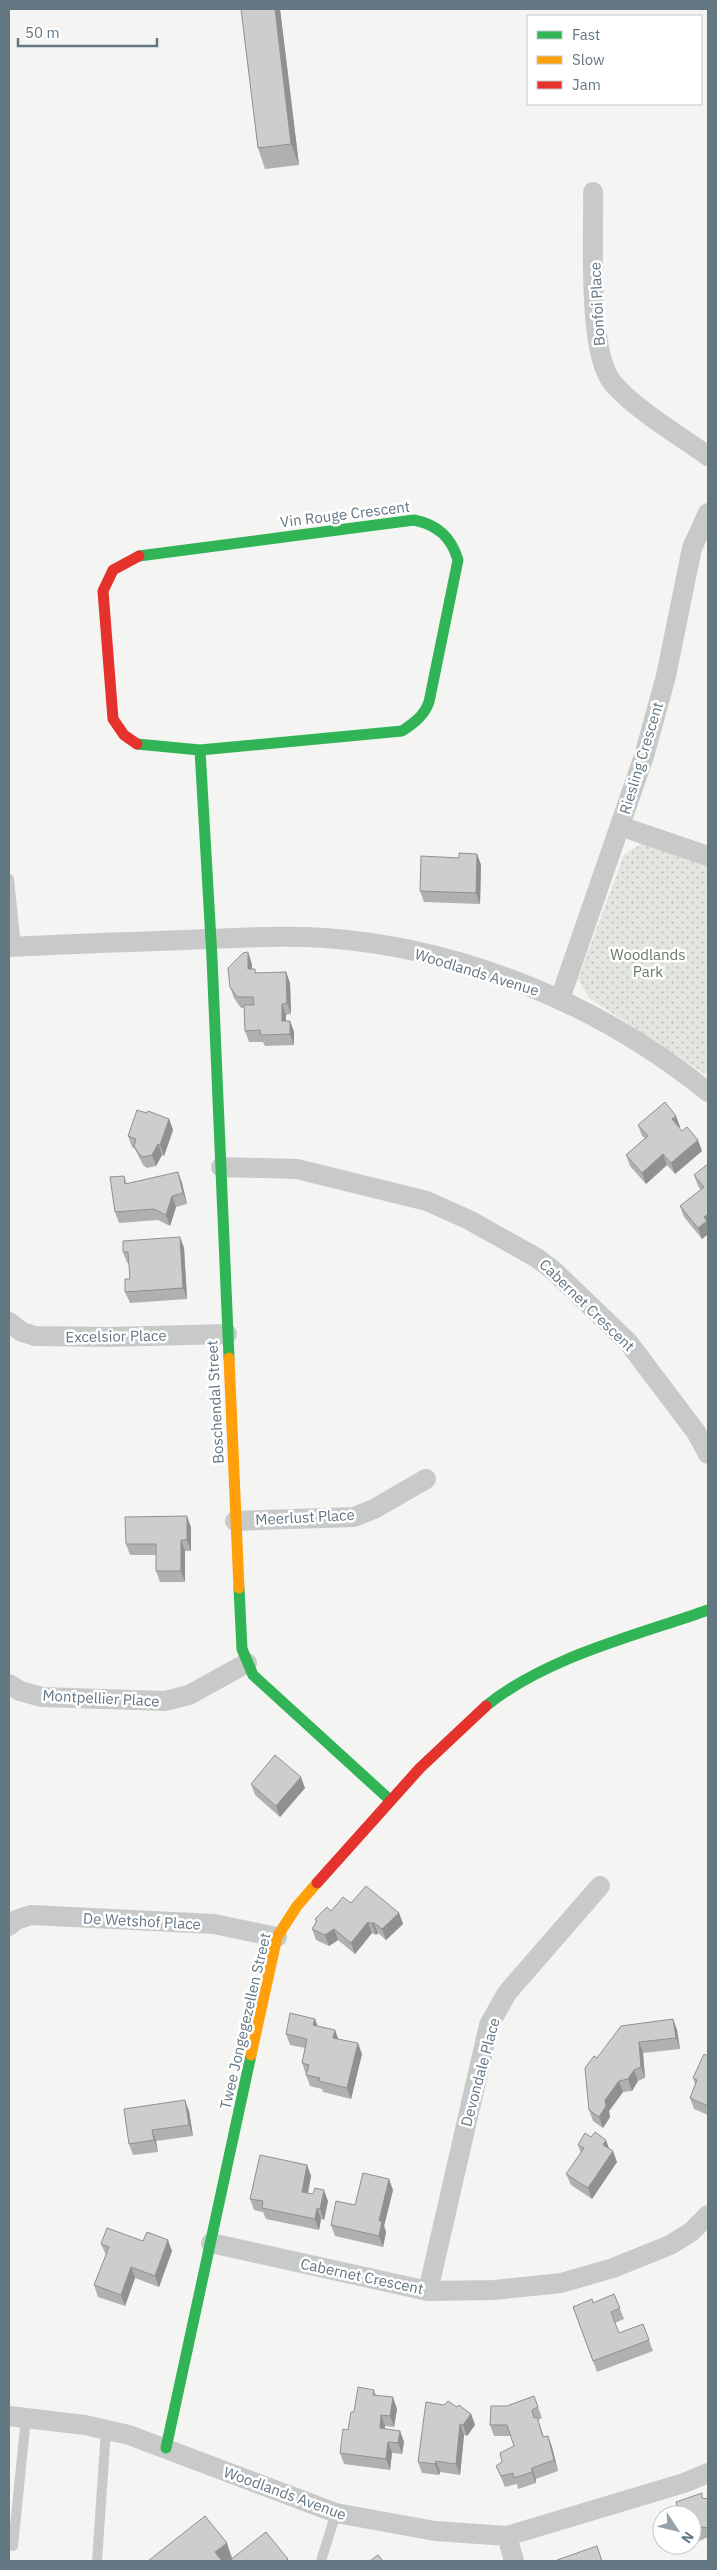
<svg xmlns="http://www.w3.org/2000/svg" width="717" height="2570" font-family="'IBM Plex Sans',sans-serif">
<style>
.green{fill:url(#green-dots)}
.lines{fill:none;stroke-linecap:round;stroke-linejoin:round}
.lane{stroke:#c8caca;stroke-width:10}
.street{stroke:#c8caca;stroke-width:20}
.fast{stroke:#30b455;stroke-width:11}
.slow{stroke:#ff9f0a;stroke-width:11}
.jam{stroke:#e5322d;stroke-width:11}
.wall{fill:#afb1b1}
.shaded-wall{fill:#8f9090}
.building{fill:#cccece;stroke:#8f9090}
.labels{text-anchor:middle;dominant-baseline:central;stroke-width:5;stroke-linejoin:round;paint-order:stroke}
.street-label{font-size:15px;fill:#637783;stroke:#fff}
.park-label{font-size:15px;fill:#687a62;stroke:#fff}
</style>
<defs>
<pattern id="green-dots" width="8" height="8" patternUnits="userSpaceOnUse" patternTransform="scale(1.25)"><rect width="8" height="8" fill="#e3e6df"/><path d="M2 2h.1M6 6h.1" fill="none" stroke="#bcbfba" stroke-width="1.8" stroke-linecap="round"/></pattern>
</defs>
<rect width="100%" height="100%" fill="#f4f4f2"/>
<!-- green -->
<path class="green" d="M645 841 708 864V1076L589 998 578 979 624 855Z"/>
<g class="lines">
<!-- lane -->
<path class="lane" d="M9 879 16 946
M13 2546 26 2418
M97 2561 106 2430
M321 2561 336 2513"/>
<!-- street -->
<path class="street" d="M593 192C594 236 587 350 612 382 632 407 681 437 708 456
M620 826 708 856
M9 947C68 944 127 942 186 940 233 938 279 935 325 938 464 948 601 1005 708 1092
M560 999 644 756 666 676 692 548 708 513
M221 1167 297 1169 427 1201 469 1220 537 1258 554 1271 628 1342 696 1432 708 1454
M9 1322 22 1332 35 1336 109 1337 227 1334
M235 1521 354 1517 374 1509 426 1479
M9 1684 20 1691 42 1697 165 1701 189 1695 247 1663
M9 1926 16 1920 31 1915 214 1924 277 1937
M211 2243 428 2291 494 2290 561 2283 613 2268 670 2245 691 2232 708 2215
M428 2291 489 2025 507 1993 600 1886
M9 2416 85 2425 129 2435 336 2513 435 2531 507 2536 684 2483 708 2473
M507 2536 514 2561"/>
<!-- fast -->
<path class="fast" d="M139 556 414 520
M137 744 200 750 402 731C414 723 424 716 429 702L458 560C451 537 438 525 414 520
M200 750 212 958 229 1358
M239 1588 242 1649 253 1675 390 1800
M486 1706C546 1657 635 1636 708 1610
M166 2448 251 2055"/>
<!-- slow -->
<path class="slow" d="M229 1358 239 1588
M251 2055 277 1937 297 1906 317 1883"/>
<!-- jam -->
<path class="jam" d="M137 744 124 735 113 719 103 591 113 570 139 556
M317 1883 420 1768 486 1706"/>
</g>
<!-- wall -->
<path class="wall" d="M241 9H280L299 165 265 169 258 148Z
M477 854 481 865 480 904 424 902 420 891Z
M252 964V969L257 973 286 972 290 983 291 1014 286 1015V1021H290L294 1032V1045L265 1046 263 1042H249L245 1031 244 1008H241L234 998 230 987Z
M147 1113 169 1119 173 1130 164 1156 162 1155 156 1166 147 1168 143 1165 135 1149 132 1147 128 1136Z
M676 1116 680 1127 679 1128 702 1151 675 1174 667 1165 646 1184 630 1166 626 1155 645 1138 642 1136 638 1125Z
M708 1164V1234L702 1239 684 1217 680 1206 701 1190 698 1186 694 1175Z
M178 1172 182 1183 187 1204 176 1207 170 1226 158 1220 119 1223 115 1212 124 1176 127 1184Z
M180 1237 184 1248 187 1299 130 1303 125 1292 130 1279 129 1263H127L123 1252Z
M191 1527V1551H185V1582H160L156 1571V1555H130L126 1544Z
M251 1784 305 1788 280 1817 255 1795Z
M351 1903 399 1913 403 1924 386 1940 378 1933 376 1935 372 1933 355 1954 338 1940 329 1946 316 1940 312 1929 316 1922 315 1919 331 1911Z
M315 2019 317 2026 335 2030 338 2039 362 2054 351 2099 323 2092 322 2089 310 2086 302 2063 305 2048 290 2045 286 2034Z
M673 2019 677 2030 680 2049 643 2053 645 2078 638 2081 632 2091 623 2092 609 2111 610 2117 603 2128 593 2121 589 2110 597 2058Z
M708 2056V2115L694 2109 690 2098 695 2084 693 2078Z
M124 2109 189 2111 193 2136 156 2141 158 2152 133 2155 129 2144Z
M578 2145 610 2149 617 2162 592 2199 571 2185 566 2174 581 2153Z
M307 2165 311 2176 308 2193 328 2201 324 2220 321 2219 319 2230 266 2219 263 2212 254 2210 250 2199Z
M393 2190 384 2226 386 2232 383 2247 335 2236 331 2225 355 2205Z
M143 2241 172 2251 159 2287 135 2278 125 2306 98 2297 94 2285 106 2255 101 2244Z
M614 2294 624 2319 615 2323 619 2333 643 2324 653 2351 597 2372 573 2307 593 2303Z
M374 2390 376 2395 397 2409 394 2427 385 2426V2429L400 2431 404 2442 402 2454 392 2453 390 2470 344 2464 340 2453 348 2430Z
M534 2396 542 2418 538 2420 544 2437 548 2436 552 2447 558 2471 536 2479V2483L518 2489 517 2484 505 2487 496 2466 502 2462 514 2446 511 2436H494L490 2425 507 2406Z
M444 2405 457 2407 471 2414 475 2425 467 2436 464 2435 460 2475 440 2472 439 2475 422 2473 418 2462Z
M704 2498 708 2499V2538H706L692 2544V2515Z"/>
<!-- shaded-wall -->
<path class="shaded-wall" d="M275 9H280L299 165 291 144Z
M477 854 481 865 480 904 476 893Z
M248 952 252 964V980L248 969Z
M286 972 290 983 291 1014 287 1003Z
M282 1004 286 1015V1032L282 1021Z
M290 1021 294 1032V1045L290 1034Z
M676 1116 680 1127 676 1130 672 1119Z
M169 1119 173 1130 164 1156 160 1145Z
M698 1140 702 1151 675 1174 671 1163Z
M158 1144 162 1155 156 1166 152 1155Z
M663 1154 667 1165 646 1184 642 1173Z
M178 1172 182 1183 187 1204 183 1193Z
M172 1196 176 1207 170 1226 166 1215Z
M708 1214V1234L702 1239 698 1228 704 1217Z
M180 1237 184 1248 187 1299 183 1288Z
M187 1516 191 1527V1551L187 1540Z
M181 1540 185 1551V1582L181 1571Z
M301 1777 305 1788 280 1817 276 1806Z
M399 1913 403 1924 386 1940 382 1929Z
M368 1922 372 1933 355 1954 351 1943Z
M373 1922 378 1933 376 1935 372 1924Z
M334 1929 338 1940 329 1946 325 1935Z
M315 2019 319 2030 313 2025Z
M673 2019 677 2030 680 2049 676 2038Z
M335 2030 339 2041 333 2038Z
M639 2042 643 2053 645 2078 641 2067Z
M358 2043 362 2054 351 2099 347 2088Z
M634 2070 638 2081 632 2091 628 2079Z
M619 2081 623 2092 609 2111 610 2117 603 2128 599 2117 605 2100Z
M185 2100 189 2111 193 2136 189 2125Z
M152 2130 156 2141 158 2152 154 2140Z
M606 2140 610 2151 603 2145Z
M613 2151 617 2162 592 2199 588 2188Z
M307 2165 311 2176 306 2203 302 2192Z
M389 2179 393 2190 384 2226 386 2232 383 2247 379 2236V2221Z
M324 2190 328 2201 324 2220 320 2209Z
M317 2208 321 2219 319 2230 315 2219Z
M168 2240 172 2251 159 2287 155 2276Z
M131 2267 135 2278 125 2306 121 2295Z
M393 2397 397 2409 394 2427 390 2416Z
M471 2414 475 2425 467 2436 463 2425Z
M381 2415 385 2426 384 2439 380 2428Z
M460 2424 464 2435 460 2475 456 2464Z
M400 2431 404 2442 402 2454 398 2443Z
M548 2436 552 2447 558 2471 554 2460Z
M388 2442 392 2453 390 2470 386 2459Z
M436 2461 440 2472 439 2475 435 2464Z
M532 2468 536 2479V2483L532 2472Z
M227 2543 233 2561H218L215 2552Z"/>
<!-- building -->
<path class="building" d="M241 9H275L291 144 258 148Z
M459 853 477 854 476 893 420 891 421 856 459 858Z
M248 952V969H255V973L286 972 287 1003 282 1004V1021H290V1034L261 1035 260 1030 245 1031 244 1005H254L253 997H237L230 987 228 968 243 953Z
M665 1102 676 1116 672 1119 682 1131 687 1127 698 1140 671 1163 663 1154 642 1173 626 1155 648 1136 638 1125Z
M137 1110 147 1113 148 1111 169 1119 160 1145 158 1144 152 1155 143 1157 139 1154 134 1146 136 1139 128 1136Z
M708 1164V1214L704 1217 707 1221 698 1228 680 1206 704 1187 694 1175Z
M178 1172 183 1193 172 1196 166 1215 154 1209 115 1212 110 1177 124 1176 125 1184Z
M180 1237 183 1288 125 1292V1279H130L128 1252H123V1241Z
M187 1516V1540H181V1571H156V1544H126L125 1517Z
M275 1755 301 1777 276 1806 251 1784Z
M366 1886 399 1913 382 1929 373 1922 372 1924 368 1922 351 1943 334 1929 325 1935 312 1929 317 1921 315 1919 327 1907 331 1911 343 1897 351 1903Z
M290 2013 315 2019 313 2025 335 2030 333 2038 358 2043 347 2088 319 2081 320 2078 306 2075 309 2065 302 2063 307 2039 286 2034Z
M673 2019 676 2038 639 2042 641 2067 634 2070 628 2079 619 2081 605 2100 606 2106 599 2117 589 2110 585 2068 594 2056 597 2058 621 2026Z
M704 2054 708 2056V2106L690 2098 697 2080 693 2078Z
M185 2100 189 2125 152 2130 154 2140 129 2144 124 2109Z
M595 2132 606 2140 603 2145 613 2151 588 2188 566 2174 584 2148 578 2145 585 2133 591 2137Z
M260 2155 307 2165 302 2192 313 2194 315 2188 324 2190 320 2209 317 2208 315 2219 262 2208 263 2201 250 2199Z
M363 2173 389 2179 379 2221H382L379 2236 331 2225 336 2201 355 2205Z
M107 2228 143 2241 147 2232 168 2240 155 2276 131 2267 121 2295 94 2285 109 2247 101 2244Z
M614 2294 620 2308 611 2312 619 2333 643 2324 649 2340 593 2361 573 2307 592 2299 593 2303Z
M358 2387 374 2390 373 2395 393 2397 390 2416 381 2415 380 2428 400 2431 398 2443 388 2442 386 2459 340 2453 343 2429 348 2430 351 2412H354Z
M534 2396 538 2407 532 2410 534 2418 537 2417 543 2437 548 2436 554 2460 532 2468V2472L514 2478 513 2473 501 2476 496 2466 502 2462 500 2453 514 2446 507 2425H490L491 2406H507Z
M448 2401 457 2407 459 2405 471 2414 463 2425 460 2424 456 2464 436 2461 435 2464 418 2462 426 2402 444 2405Z
M702 2493V2498L708 2499V2528L702 2527 692 2531V2515H680L676 2502Z
M205 2516 227 2543 215 2552 222 2561H148Z
M266 2532 288 2559 286 2561H229Z
M597 2546 602 2561H557V2560Z
M378 2555 383 2561H370Z"/>
<g class="labels">
<!-- street labels -->
<g class="street-label">
<text transform="translate(597 304) rotate(-93)">Bonfoi Place</text>
<text transform="translate(345 514) rotate(-7)">Vin Rouge Crescent</text>
<text transform="translate(641 758) rotate(-73)">Riesling Crescent</text>
<text transform="translate(477 972) rotate(17)">Woodlands Avenue</text>
<text transform="translate(587 1305) rotate(44)">Cabernet Crescent</text>
<text transform="translate(116 1336) rotate(-1)">Excelsior Place</text>
<text transform="translate(215 1402) rotate(-93)">Boschendal Street</text>
<text transform="translate(305 1517) rotate(-3)">Meerlust Place</text>
<text transform="translate(101 1698) rotate(3)">Montpellier Place</text>
<text transform="translate(142 1921) rotate(3)">De Wetshof Place</text>
<text transform="translate(245 2021) rotate(-77)">Twee Jongegezellen Street</text>
<text transform="translate(480 2072) rotate(-75)">Devondale Place</text>
<text transform="translate(362 2276) rotate(12)">Cabernet Crescent</text>
<text transform="translate(285 2493) rotate(20)">Woodlands Avenue</text>
</g>
<!-- park labels -->
<g class="park-label">
<text x="648" y="954">Woodlands<tspan x="648" dy="17">Park</tspan></text>
</g>
</g>
<!-- border -->
<rect width="717" height="2570" fill="none" stroke="#637783" stroke-width="20"/>
<!-- legend -->
<rect x="527" y="15" width="175" height="90" fill="#ffffff" stroke="#c1c9cd"/>
<rect x="537" y="31" width="25" height="8" fill="#30b455" stroke="#c1c9cd"/>
<text x="572" y="40" font-size="15" fill="#637783">Fast</text>
<rect x="537" y="56" width="25" height="8" fill="#ff9f0a" stroke="#c1c9cd"/>
<text x="572" y="65" font-size="15" fill="#637783">Slow</text>
<rect x="537" y="81" width="25" height="8" fill="#e5322d" stroke="#c1c9cd"/>
<text x="572" y="90" font-size="15" fill="#637783">Jam</text>
<!-- north arrow -->
<g transform="translate(677 2530) rotate(125)"><circle r="24" fill="#ffffff" stroke="#c1c9cd"/>
<path d="M0-4L9 19L0 12L-9 19Z" fill="#96a3aa"/>
<text y="-8" font-size="14" font-weight="bold" text-anchor="middle" fill="#637783">N</text>
</g>
<!-- scale -->
<path d="M18 38v8h139v-8" fill="none" stroke="#637783" stroke-width="2.5"/>
<text x="25" y="38" font-size="15" fill="#637783" stroke="#ffffff" stroke-width="4" paint-order="stroke">50 m</text>
</svg>
